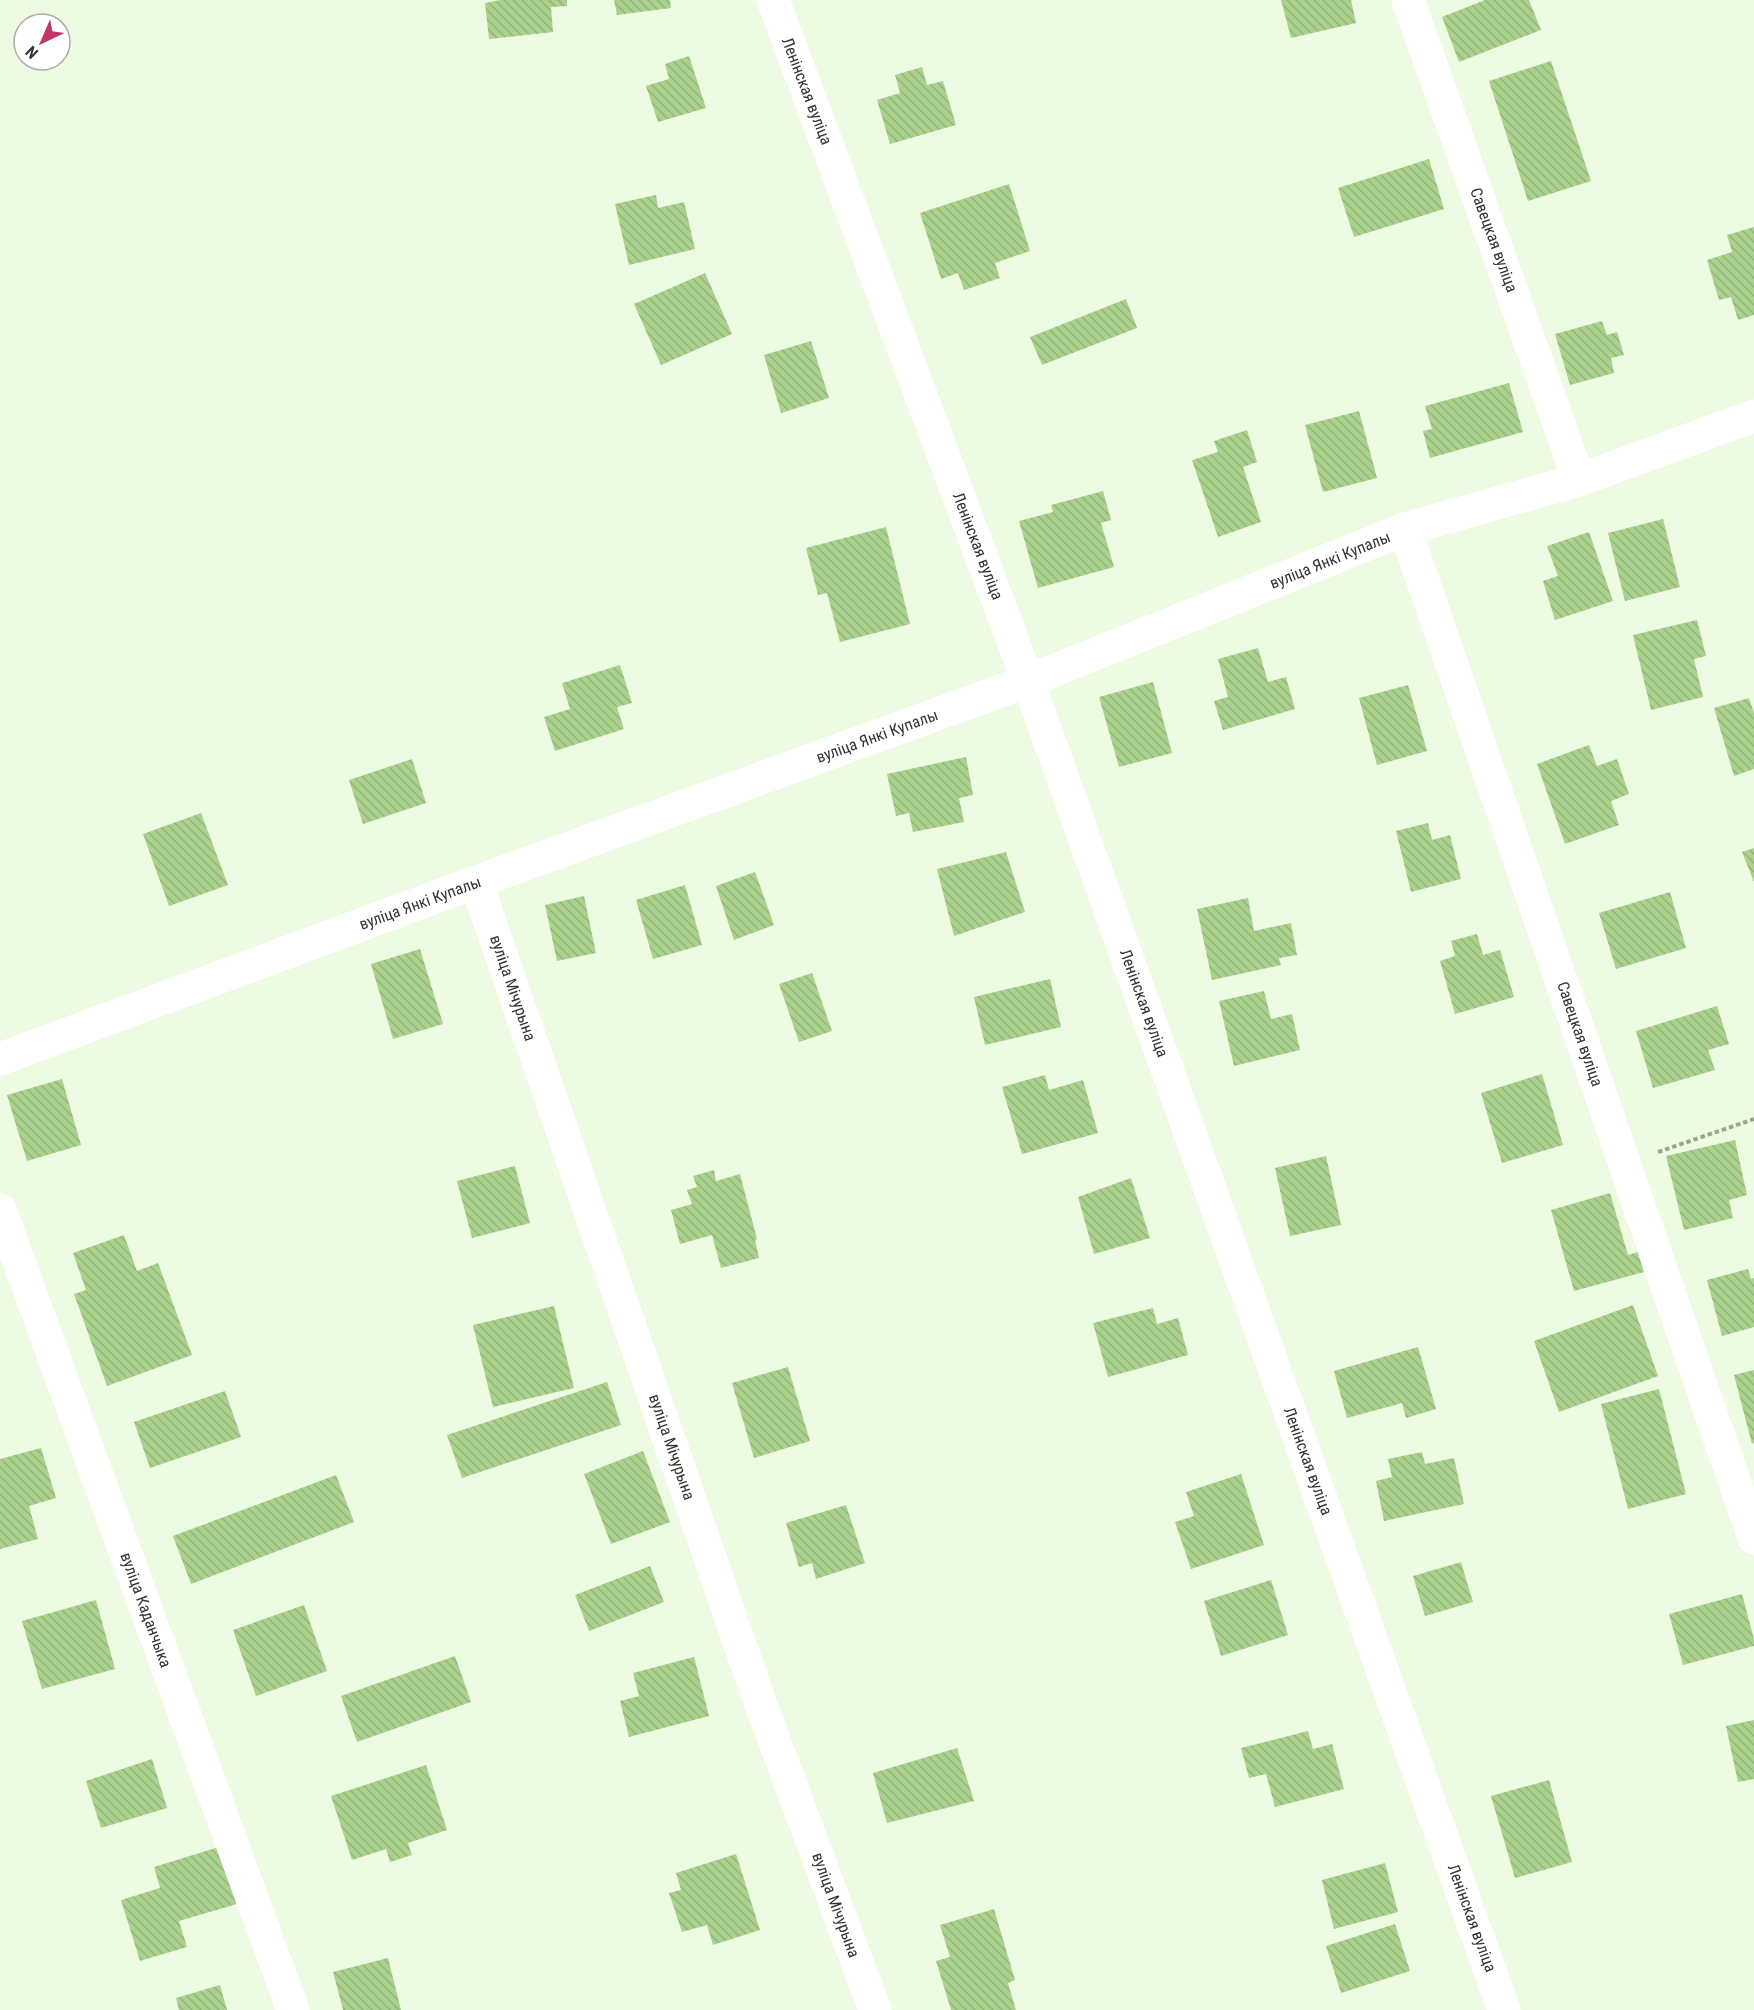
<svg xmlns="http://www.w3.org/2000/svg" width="1754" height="2010" font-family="'Roboto Condensed',sans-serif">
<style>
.building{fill:url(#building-back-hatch)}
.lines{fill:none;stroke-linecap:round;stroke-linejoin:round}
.path{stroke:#99a492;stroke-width:4;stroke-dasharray:4.5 3;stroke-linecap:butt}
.minor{stroke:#fff;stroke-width:33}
.labels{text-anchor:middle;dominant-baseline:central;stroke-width:4.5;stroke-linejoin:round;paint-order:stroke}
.street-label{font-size:16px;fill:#2f352b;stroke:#fff}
</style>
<defs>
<pattern id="building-back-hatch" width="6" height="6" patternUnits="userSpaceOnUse" patternTransform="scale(1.5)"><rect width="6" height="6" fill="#abd28d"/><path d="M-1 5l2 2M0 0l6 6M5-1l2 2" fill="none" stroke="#93b57a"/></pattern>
</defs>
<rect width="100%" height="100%" fill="#edfbe3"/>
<!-- building -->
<path class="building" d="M500 0H567V6L551 7 553 32 489 39 485 3Z
M614 0H670L671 8 617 15Z
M1281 0H1351L1356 23 1291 38Z
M1485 0H1529L1541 30 1459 62 1442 17Z
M689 56 706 108 658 122 646 86 669 79 665 64Z
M1551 61 1591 181 1528 201 1489 81Z
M922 67 927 85 943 81 956 125 890 144 877 100 900 93 895 75Z
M1429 159 1444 209 1354 237 1338 188Z
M1009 184 1030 251 995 263 1000 278 964 290 958 273 941 279 920 213Z
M656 195 658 208 684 202 695 249 629 265 615 204Z
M1754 227V315L1738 320 1731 297 1719 300 1707 260 1732 252 1727 235Z
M705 273 732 334 661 365 634 304Z
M1126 299 1137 328 1042 365 1030 337Z
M1602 321 1607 335 1617 332 1624 355 1611 358 1614 373 1570 385 1555 334Z
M811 341 829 398 781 413 764 355Z
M1509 383 1523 432 1430 458 1423 431 1432 429 1425 406Z
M1359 411 1377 478 1323 492 1305 425Z
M1247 430 1257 462 1243 467 1261 522 1218 537 1192 460 1218 452 1214 441Z
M1103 491 1111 520 1101 523 1114 567 1038 588 1019 521 1053 512 1051 505Z
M1663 519 1680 587 1625 601 1608 533Z
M886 527 910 624 840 642 827 593 818 595 806 548Z
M1589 532 1613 601 1555 620 1543 581 1558 576 1547 546Z
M1697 620 1706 656 1694 659 1703 697 1651 710 1633 635Z
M1258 648 1268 682 1286 677 1295 709 1223 730 1214 701 1228 697 1218 659Z
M620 665 632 703 617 707 624 729 555 751 544 717 570 709 562 683Z
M1153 682 1172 753 1119 767 1099 697Z
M1408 685 1427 751 1377 765 1359 698Z
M1749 698 1754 713V769L1734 776 1714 708Z
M1589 745 1597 766 1617 759 1629 794 1611 801 1619 825 1565 844 1537 764Z
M966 757 973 795 959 798 964 822 913 832 909 813 896 816 887 774Z
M412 759 426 803 363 824 349 780Z
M201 813 228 885 169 906 143 834Z
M1428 823 1432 840 1450 835 1461 879 1411 892 1396 831Z
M1754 848V882L1742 852Z
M1006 852 1025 912 954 936 937 869Z
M755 872 774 925 734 940 716 886Z
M685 885 702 945 653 959 636 900Z
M1670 892 1686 948 1616 969 1599 913Z
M584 896 596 953 557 961 545 905Z
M1248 898 1254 931 1291 923 1297 955 1279 958 1281 965 1212 980 1197 909Z
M1477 934 1483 955 1500 950 1514 997 1455 1014 1440 961 1455 956 1451 941Z
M420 949 443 1024 393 1039 371 964Z
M812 973 832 1031 799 1042 779 984Z
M1050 979 1061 1027 985 1045 974 997Z
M1264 991 1271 1019 1292 1014 1300 1050 1234 1066 1219 1001Z
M1717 1006 1729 1044 1708 1050 1715 1070 1653 1088 1636 1031Z
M1542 1074 1563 1145 1502 1163 1481 1093Z
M1045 1075 1049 1090 1083 1080 1098 1133 1022 1154 1002 1087Z
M62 1079 81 1145 27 1161 7 1095Z
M1735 1140 1747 1195 1729 1200 1733 1218 1684 1230 1666 1156Z
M1326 1156 1341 1225 1290 1236 1275 1168Z
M515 1166 530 1223 472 1238 457 1181Z
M714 1170 716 1181 740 1174 757 1239 755 1240 759 1258 721 1268 712 1235 680 1244 671 1210 692 1204 687 1190 697 1187 693 1176Z
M1131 1178 1150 1238 1094 1254 1078 1197Z
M1610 1193 1628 1255 1638 1252 1644 1272 1574 1291 1551 1210Z
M124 1235 137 1271 158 1263 192 1355 107 1386 74 1294 86 1290 73 1253Z
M1748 1269 1751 1279 1754 1278V1327L1722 1336 1707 1280Z
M1633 1305 1658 1376 1559 1412 1534 1341Z
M554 1306 574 1388 493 1407 473 1325Z
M1153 1308 1157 1324 1178 1318 1188 1355 1108 1377 1093 1323Z
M1418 1347 1436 1409 1406 1418 1402 1403 1347 1418 1334 1371Z
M788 1367 810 1441 754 1458 732 1383Z
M1754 1370V1443L1752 1444 1734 1375Z
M607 1382 621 1425 462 1478 447 1435Z
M1659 1389 1686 1494 1628 1509 1601 1404Z
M225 1391 241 1437 150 1468 134 1422Z
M41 1448 56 1498 29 1506 38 1539 0 1549V1459Z
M643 1451 670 1522 611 1544 584 1474Z
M1422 1452 1425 1464 1454 1458 1464 1504 1384 1521 1376 1481 1392 1477 1388 1459Z
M1241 1474 1264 1545 1191 1569 1175 1522 1194 1516 1186 1492Z
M336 1475 354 1522 191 1584 173 1536Z
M846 1505 865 1563 816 1579 812 1563 799 1567 786 1523Z
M1461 1562 1473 1602 1425 1616 1413 1576Z
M650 1566 664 1602 589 1631 575 1595Z
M1271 1580 1288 1635 1221 1656 1204 1601Z
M1742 1594 1754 1639V1646L1683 1665 1669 1614Z
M96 1600 115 1669 42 1689 22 1621Z
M304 1605 327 1671 256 1696 233 1630Z
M455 1656 471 1702 357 1742 341 1696Z
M694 1657 709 1716 629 1737 620 1701 639 1696 633 1673Z
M1754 1720V1779L1738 1782 1726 1726Z
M1308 1731 1313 1749 1332 1744 1344 1789 1275 1807 1266 1774 1249 1778 1241 1748Z
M957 1748 974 1801 887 1823 873 1773Z
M152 1759 167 1808 101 1828 86 1781Z
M426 1765 447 1830 408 1843 412 1855 390 1862 386 1849 352 1860 331 1796Z
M1549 1780 1572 1862 1515 1878 1491 1796Z
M219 1847 237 1904 179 1921 187 1947 140 1961 121 1900 160 1888 154 1867Z
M736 1854 760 1930 713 1945 707 1925 682 1932 669 1893 681 1890 676 1873Z
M1385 1863 1398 1912 1334 1929 1322 1880Z
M994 1909 1015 1980 1008 1983 1016 2010H951L936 1961 950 1957 940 1925Z
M1395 1924 1410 1971 1341 1993 1326 1946Z
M388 1958 401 2010H343L333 1972Z
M220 1985 227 2010H179L176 1998Z"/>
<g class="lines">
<!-- path -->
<path class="path" d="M1658 1152 1754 1119"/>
<!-- minor -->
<path class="minor" d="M773 0 1028 681 1504 2010
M1408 0 1579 480
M1405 529 1754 1538
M476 882 761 1705 875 2010
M0 1059 476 882 1028 681 1405 529 1579 480 1754 416
M0 1210 293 2010"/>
</g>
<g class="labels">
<!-- street labels -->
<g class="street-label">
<text transform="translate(807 91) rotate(69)">Ленінская вуліца</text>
<text transform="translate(1494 240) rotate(70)">Савецкая вуліца</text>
<text transform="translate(978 546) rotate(69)">Ленінская вуліца</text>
<text transform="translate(1330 560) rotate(-22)">вуліца Янкі Купалы</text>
<text transform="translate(877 736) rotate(-20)">вуліца Янкі Купалы</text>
<text transform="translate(420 903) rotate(-20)">вуліца Янкі Купалы</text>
<text transform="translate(513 988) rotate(71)">вуліца Мічурына</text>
<text transform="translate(1144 1003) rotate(70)">Ленінская вуліца</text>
<text transform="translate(1580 1034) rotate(71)">Савецкая вуліца</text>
<text transform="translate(672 1447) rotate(71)">вуліца Мічурына</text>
<text transform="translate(1308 1461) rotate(70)">Ленінская вуліца</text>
<text transform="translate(146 1610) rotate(70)">вуліца Каданчыка</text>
<text transform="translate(836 1905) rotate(70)">вуліца Мічурына</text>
<text transform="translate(1472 1918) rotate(70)">Ленінская вуліца</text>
</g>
</g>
<!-- north arrow -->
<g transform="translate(42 42) rotate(224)"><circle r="28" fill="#ffffff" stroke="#acaeaa" stroke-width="1.5"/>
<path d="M0-4.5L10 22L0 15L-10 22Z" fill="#c13569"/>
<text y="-9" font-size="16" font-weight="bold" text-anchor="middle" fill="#2f352b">N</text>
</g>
</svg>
